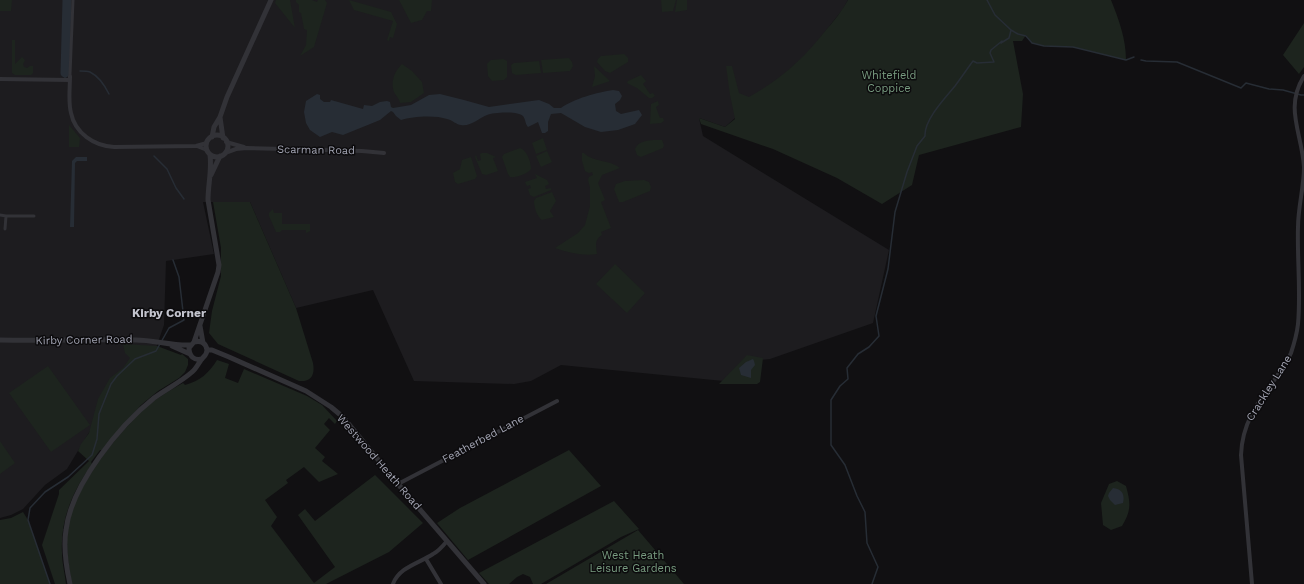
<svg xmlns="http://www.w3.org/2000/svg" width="1304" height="584" font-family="'Work Sans',sans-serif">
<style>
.built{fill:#1d1c1f}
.green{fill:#1d241e}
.water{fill:#272d35}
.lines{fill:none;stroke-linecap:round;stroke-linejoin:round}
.stream{stroke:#272d35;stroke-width:1.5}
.river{stroke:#272d35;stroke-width:9}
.pedestrian{stroke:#323237;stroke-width:3}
.minor{stroke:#323237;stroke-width:4}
.tertiary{stroke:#323237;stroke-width:5}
.labels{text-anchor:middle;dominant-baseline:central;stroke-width:3;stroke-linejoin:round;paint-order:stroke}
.park-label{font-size:11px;fill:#799d81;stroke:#0c0b0d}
.street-label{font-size:11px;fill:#a2a4b2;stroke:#0c0b0d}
.neighbourhood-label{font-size:12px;font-weight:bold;fill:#c3c4ce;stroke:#0c0b0d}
</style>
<rect width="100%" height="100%" fill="#111012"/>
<!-- built -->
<path class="built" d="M0 0H848L843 9 809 52 725 127 699 118 703 136 889 250 873 323 770 359 759 360 754 384 561 365 531 381 514 384 414 381 373 290 296 308 250 202H203L214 254 166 261 164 325 156 348 93 426 67 469 45 485 23 509 11 515 0 518Z"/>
<!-- green -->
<path class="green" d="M0 0H12L11 11H0Z
M276 0H290L295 28 275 3Z
M296 0H312L317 2 318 0H325L327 3 314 47 300 56 306 45 307 30 304 29 301 13 299 12V5L296 2Z
M349 0 391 12 397 24 393 38 390 37 389 41 387 40 393 21 354 10Z
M399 0H432L431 11H427L422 20 411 23Z
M661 0H676L673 11 662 12Z
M677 0H687V10L675 12Z
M848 0H1111C1119 20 1126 39 1126 60L1073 47 1044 46 1032 43 1026 35 1022 41H1013L1023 94 1021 127 919 155 912 185 882 204 837 178 773 149 701 124 699 118 725 127 735 119 730 95 726 66H732L739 93 749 97C780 80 804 58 826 30 834 21 842 11 848 0Z
M1304 23V67L1299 74 1283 55Z
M12 40H15V64L22 57 25 60 23 64 24 67 27 68 30 66H33V73L31 75H15L12 73Z
M624 54 628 58V62L610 73 605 71 597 62 598 59 601 56Z
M569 58 572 62 573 66 570 71 543 73 541 60Z
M503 59 507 61V77L504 80 492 81 488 76 487 64 491 60Z
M539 61 541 73 516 75 512 73 511 65 514 63Z
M402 64 412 71 422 82 424 93 411 102 400 103C399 98 396 96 394 92 390 81 395 71 402 64Z
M594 66 610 81 592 87 595 76Z
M641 75 646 81 643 84 650 94 653 93 655 96 652 98H649L637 88 627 83 628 81Z
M658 101 659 105 656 107 660 118H663L664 121 661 123 650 124 651 104Z
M69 125 80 138 79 147H69Z
M543 138 547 150 536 154 532 143Z
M662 140 664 145 663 148 641 157 637 155 635 149C639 139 653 140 662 140Z
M520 148C527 150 531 162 531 169 527 174 516 178 510 177L508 174 502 157 504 154Z
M547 151 552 162 541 167 536 156Z
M482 153H487L496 157 493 158 498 171 486 175 482 174 475 157 476 155 478 161 481 160 480 154Z
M582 153H584C594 163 609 159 620 168L602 175 598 183 605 200 601 202 611 228 601 232 602 235C594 240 596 246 597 254 583 256 569 253 555 248L578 233 585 225 590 206V188L588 180 589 177 593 175 592 172 589 173 585 171 582 161Z
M471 157 477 176 475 179 458 184 455 182 453 173 460 169 462 160Z
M535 174 547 180 549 184 545 186 546 189 551 188V190L534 197 530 195 528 189 531 188 530 185 527 186 525 182 537 178Z
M644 180 649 182 651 187 650 191 623 202H619L614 189 616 184 625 181Z
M552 192 556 201 550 211 554 217 542 220C537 217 534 207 534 201L536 198Z
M213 202H250L296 308 313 363C315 374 312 382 299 381L218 344 209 333 212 311 221 276V248Z
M273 209 274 213H282V224H310V231L306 233V230H282L280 232H276L269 216V213Z
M615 264 645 293 627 313 596 284Z
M123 344 157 346 181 355 182 354 188 359V365L185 372 179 378 158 391 141 405 102 450H100L91 462 92 464C73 491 60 519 62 553 62 563 65 574 66 584H55L42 545 59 494V490L89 461 78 451 81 444 89 433 98 399 110 378 123 368 130 358 125 353Z
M747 355 763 358 760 382 757 384H719Z
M217 360 229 364 225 378 238 383 244 369 307 396 322 405 337 421 335 424 329 418 324 424 330 430 315 448 325 457 322 461 338 474 319 482 304 467 286 480 288 483 265 500 277 517 271 526 314 583 335 567 298 515 305 509 315 521 375 475 423 523 389 552 326 584H72C68 563 64 539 70 518 80 480 121 429 150 404 160 396 172 389 183 383L185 385C200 381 209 373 217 360Z
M48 366 90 425 51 452 9 393Z
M0 441 15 463 0 474Z
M569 450 601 486 468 560 437 523 460 508Z
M1117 481 1126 486C1131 504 1131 511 1122 526L1111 530 1103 525 1101 503 1109 484Z
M614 501 639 529 621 537 541 584H533L530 577 523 574 517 577 509 584H489L479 573Z
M23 512 28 520 50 584H0V520L11 518Z
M638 530 684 584H546Z"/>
<!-- water -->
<path class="water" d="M613 90 619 91 622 96 620 100 615 104 616 111 621 114 639 110 642 115 635 124 618 130 601 132 585 127 561 113 551 114 548 122V131L545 133H542L538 122 528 127C525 124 526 120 523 116 518 111 494 112 487 115 479 118 470 127 461 125 457 125 452 120 447 119 436 115 413 116 401 120L396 116 393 112 391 111 380 120 343 135 332 132 320 137 310 130 306 123 304 112 306 101 317 94 320 95V99L324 102H330L331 100 363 109 364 105 372 106 380 102 387 101 390 102 391 107 393 108 411 105 429 95 440 94 464 100 489 107 539 100 549 104 554 108H561C573 99 598 92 613 90Z
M76 157H87V161H77L75 163 74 227H70L72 161Z
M753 359 754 361 755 365 751 370V378L741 375 739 368 746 362Z
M1113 488C1122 489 1125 494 1123 503L1115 505 1110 500 1108 496 1109 493Z"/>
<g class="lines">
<!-- stream -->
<path class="stream" d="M1011 30 1018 34 1026 36 1032 43 1044 46 1073 47 1126 60 1134 57
M1141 60 1146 61 1177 62 1241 88 1246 83 1269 89 1283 90 1301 95H1304
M80 71C83 71 87 71 90 72 98 76 105 86 109 94
M65 73V79
M154 156 167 169 176 188 184 199
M50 584 28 520 30 508 45 492 68 477 92 455 97 439 99 414 111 384 117 376 135 359 156 351 169 328 184 320 179 277 173 260
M872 584 878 567 867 543 865 512 857 496 845 465 831 445V400L840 386 848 379 847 368 858 354 869 347 879 336 876 316 888 269 895 212 907 172 917 146 925 136C924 120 945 98 955 86 961 78 967 69 973 61L977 63 994 62 990 53 991 50 1002 41 1001 43 1009 38 1011 30 995 15 987 0"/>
<!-- river -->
<path class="river" d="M65 73 67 0"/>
<!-- pedestrian -->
<path class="pedestrian" d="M70 74 73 0
M0 215 6 216 5 229
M6 216H34"/>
<!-- minor -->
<path class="minor" d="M70 76C70 88 68 102 71 113 75 133 94 146 114 147L196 146 207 143
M0 79 70 80
M226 142 244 147
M197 146 207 150
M225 153 236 149 247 148 362 151 384 153
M398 484 557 401
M426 559 441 584
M393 584C399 567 420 563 433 554 439 551 443 546 447 541
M1252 584 1241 455C1242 424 1257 403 1275 379 1280 371 1287 363 1291 353 1294 344 1297 333 1298 324 1301 292 1297 259 1298 227 1298 207 1304 187 1304 167 1302 133 1284 108 1304 76"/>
<!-- tertiary -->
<path class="tertiary" d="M220 117 223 138
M206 146a11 11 0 1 1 22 0a11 11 0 1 1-22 0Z
M212 137 214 127 220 117 227 97 271 0
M211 175 220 156
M200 326 203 343
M0 340C45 341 90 339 136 340 154 340 172 346 191 345
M194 342 218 272 219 265 208 200C208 185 212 170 210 155
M172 346 190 354
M207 350H212L229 357 306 391 331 407 343 417 398 484 484 584
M70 584C66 566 63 548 66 530 71 485 120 425 154 398 166 389 181 382 192 372 196 369 198 364 201 360 204 356 207 355 207 350 206 343 201 340 194 342L189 348C189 356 194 361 202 359"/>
</g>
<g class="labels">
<!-- park labels -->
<g class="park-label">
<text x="889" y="75">Whitefield<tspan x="889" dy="13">Coppice</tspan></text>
<text x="633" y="555">West Heath<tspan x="633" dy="13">Leisure Gardens</tspan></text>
</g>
<!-- street labels -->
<g class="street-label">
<text transform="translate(316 150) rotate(1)">Scarman Road</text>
<text transform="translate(84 340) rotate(-1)">Kirby Corner Road</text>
<text transform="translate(1269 388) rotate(-58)">Crackley Lane</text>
<text transform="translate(483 439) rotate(-28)">Featherbed Lane</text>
<text transform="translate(379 462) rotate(49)">Westwood Heath Road</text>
</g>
<!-- neighbourhood labels -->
<g class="neighbourhood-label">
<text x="169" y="313">Kirby Corner</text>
</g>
</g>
</svg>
